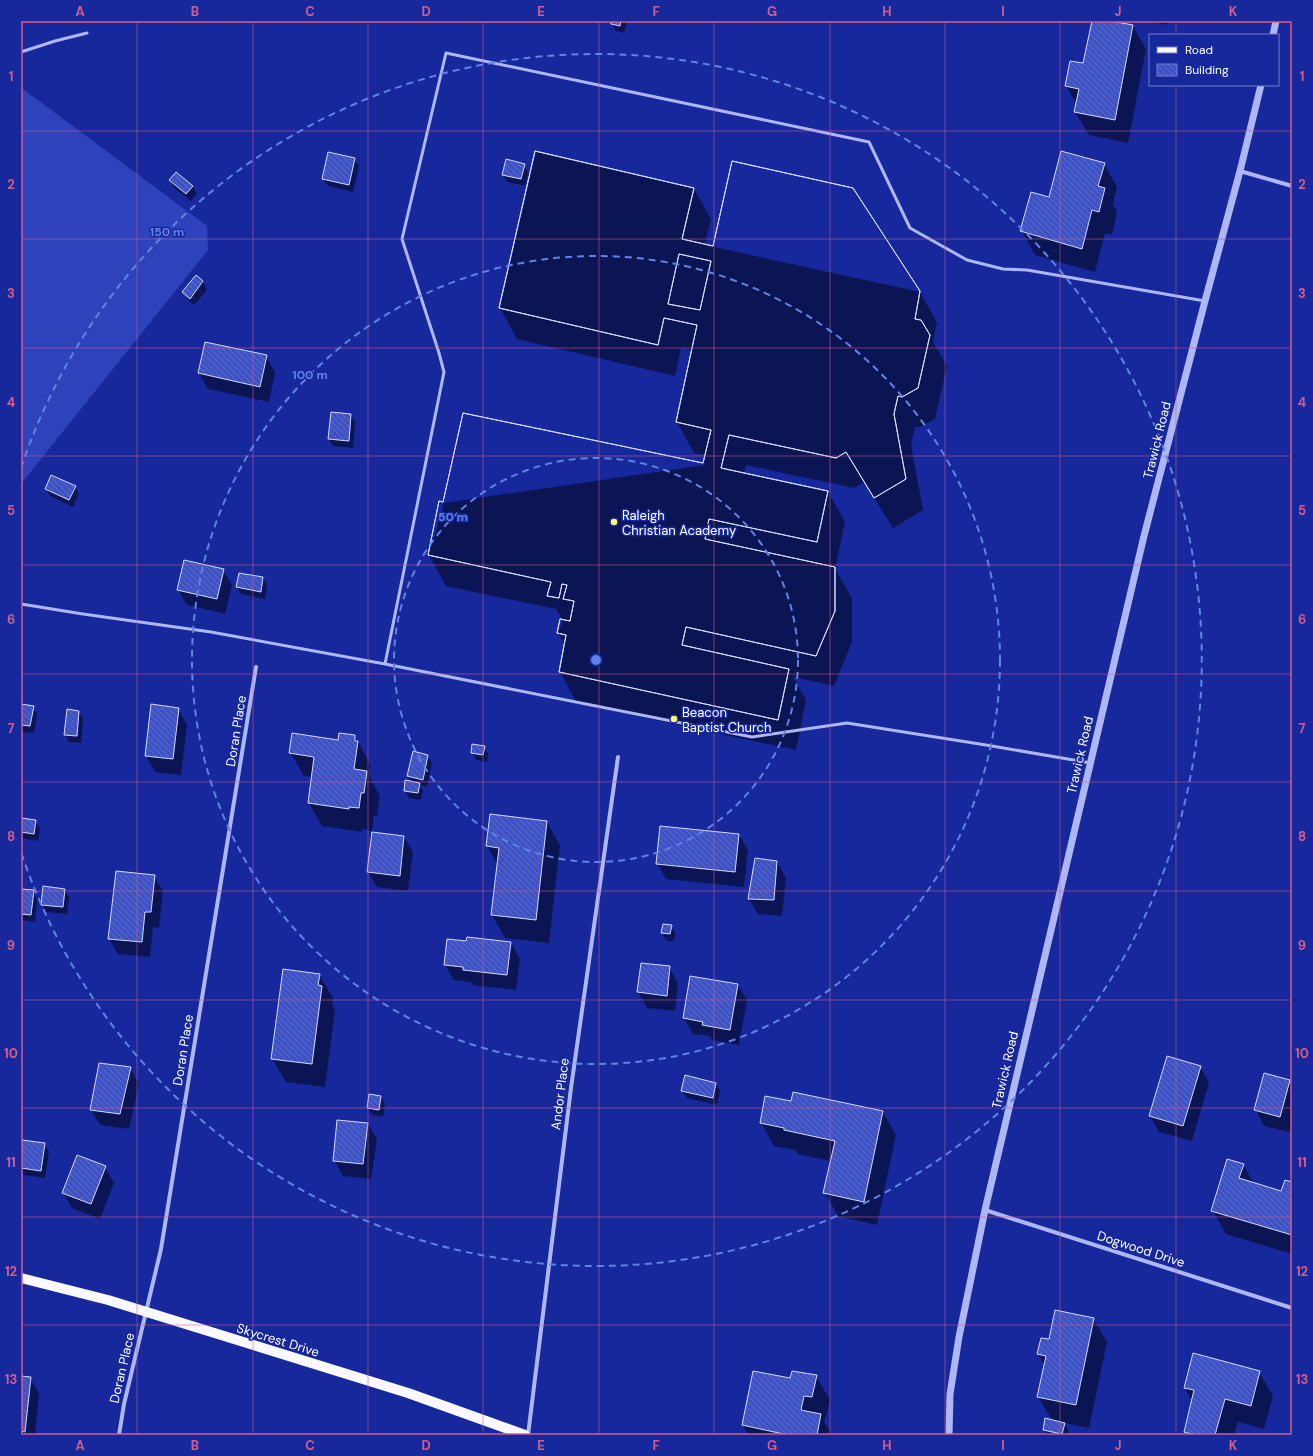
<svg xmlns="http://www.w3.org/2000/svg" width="1313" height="1456" font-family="'DM Sans',sans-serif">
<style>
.grass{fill:#2e42bc}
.shadow{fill:#0007}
.building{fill:url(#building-back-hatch);stroke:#d5dbfd;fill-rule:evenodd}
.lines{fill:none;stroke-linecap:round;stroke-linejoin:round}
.service{stroke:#adb7f3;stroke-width:3}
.minor{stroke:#adb7f3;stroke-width:4}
.tertiary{stroke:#adb7f3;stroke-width:7}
.primary{stroke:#f9f9ff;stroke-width:10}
.grid{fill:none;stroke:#d45d8c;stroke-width:1;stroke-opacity:0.55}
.ring{fill:none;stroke:#6183e4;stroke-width:2;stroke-dasharray:7 5}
.poi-dot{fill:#fdff6f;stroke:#16289c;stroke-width:1.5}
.labels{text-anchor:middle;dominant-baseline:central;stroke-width:3;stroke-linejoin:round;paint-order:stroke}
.street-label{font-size:13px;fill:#fff;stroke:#16289c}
.poi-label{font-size:13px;fill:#fff;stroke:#16289c;text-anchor:start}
.centre{fill:#6183e4;stroke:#16289c;stroke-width:2}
.ring-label{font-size:12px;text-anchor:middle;font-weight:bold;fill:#6183e4;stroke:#16289c;stroke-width:3;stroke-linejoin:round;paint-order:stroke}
.neatline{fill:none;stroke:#d45d8c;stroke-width:1.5}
.grid-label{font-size:13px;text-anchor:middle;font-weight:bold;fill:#d45d8c}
</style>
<defs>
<pattern id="building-back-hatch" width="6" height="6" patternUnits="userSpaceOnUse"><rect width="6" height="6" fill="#3f52c3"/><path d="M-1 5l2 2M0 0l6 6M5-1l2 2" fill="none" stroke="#5c6ccc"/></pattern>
</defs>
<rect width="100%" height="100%" fill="#16289c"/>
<!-- grass -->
<path class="grass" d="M23 89 207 226 208 250 21 484V91Z"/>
<!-- shadow -->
<path class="shadow" d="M612 21H627L624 33 616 31 612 24Z
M1093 21H1105L1133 26 1146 49 1128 143 1089 135 1075 112 1077 105 1066 86 1071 62 1084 64Z
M1148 21H1167L1166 25Z
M536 152 694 189 711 219 705 245 920 292 937 323 933 342 947 366 935 419 920 427H915L911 445 923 510 893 528 864 482 854 488 746 465 744 474 828 492 845 522 835 569 852 598V642L834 686 793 677 806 700 796 750 577 703 560 672 565 645 558 633 563 621 556 609 446 586 429 555 444 503 704 465 706 455 694 453 677 422 692 350 681 348 675 376 517 339 500 308Z
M354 159 359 166 353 192 328 186 323 179Z
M1104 164 1117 187 1113 204 1117 212 1112 235 1105 233 1095 272 1035 255 1022 231 1050 198Z
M524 165 528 172 525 186 507 182 503 175Z
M170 180 192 186 197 194 191 201 174 188Z
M196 277 203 282 207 290 194 305 188 300 183 292Z
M266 356 275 372 269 402 208 389 199 373Z
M351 415 355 422 353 448 333 446 329 439Z
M75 487 79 494 73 507 50 496 46 489Z
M223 570 232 585 225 614 187 605 178 590Z
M263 578 267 585 265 599 241 594 237 587Z
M21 705 33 707 37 714 34 733 21 732Z
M152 706 178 709 187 725 181 775 155 772 146 756Z
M79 712 83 719 81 743 69 742 65 735Z
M355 736 368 760 370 766 369 776 380 796 377 816H374L372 831 362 829V832L322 826 309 803 313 777 304 776 290 752Z
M484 747 488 754 487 762 476 760 472 752Z
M427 755 432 763 427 787 420 785 423 791 421 800 409 798 405 790 412 782 408 776Z
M21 819 35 821 40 828 38 841 21 838Z
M547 822 560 845 549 943 505 938 492 915 498 865 487 846Z
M739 835 748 850 744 887 666 879 657 863Z
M404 837 413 852 408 891 377 887 368 872Z
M777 862 786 878 782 916 758 914 749 899Z
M154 876 163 891 159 928 153 927 150 957 118 954 109 939Z
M21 890 33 891 37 899 35 922 21 920Z
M64 890 69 897 67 914 46 912 42 904Z
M664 925 671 926 675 933 674 941H667L662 933Z
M511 943 520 959 516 990 473 985 471 982 454 980 445 965Z
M641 964 669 967 678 983 675 1011 647 1008 638 992Z
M319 975 333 998 332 1004 335 1010 325 1087 286 1082 272 1058Z
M738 985 747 1000 739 1045 712 1040 710 1036 693 1034 684 1018Z
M1200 1067 1209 1083 1192 1141 1159 1132 1150 1116Z
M130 1068 139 1084 129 1129 100 1125 91 1110Z
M1289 1081 1292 1086V1120L1289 1132 1264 1126 1256 1110Z
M716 1084 720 1091 717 1105 687 1098 682 1091Z
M794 1093 883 1112 896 1135 877 1225 838 1216 825 1193 831 1161 798 1154 796 1150 774 1146 761 1122 792 1102Z
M381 1097 385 1104 383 1117 372 1115 368 1108Z
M368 1124 377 1139 371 1179 343 1176 334 1160Z
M23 1142 44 1144 49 1152 45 1178 24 1175 21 1170V1156Z
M1243 1164 1254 1184 1282 1192 1292 1183V1254L1226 1234 1213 1211Z
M105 1167 114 1183 100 1219 72 1208 63 1193Z
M1093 1319 1107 1342 1089 1428 1064 1423 1069 1431 1068 1435H1047L1044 1430 1053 1421 1038 1397 1045 1366 1038 1354Z
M754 1372 791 1380 816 1376 830 1400 825 1420H823L832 1435H748L743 1425Z
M1259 1372 1273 1396 1264 1429 1238 1422 1234 1435H1187L1185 1432 1192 1401 1185 1388Z
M21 1377 30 1378 39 1393 35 1435H21Z"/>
<!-- building -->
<path class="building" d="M611 21H621L620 26 611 24Z
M1092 21H1111L1133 25 1115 120 1074 112 1079 89 1065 86 1070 61 1083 63Z
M535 151 694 188 682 239 713 246 732 161 853 188 920 291 915 319 921 320 930 335 918 388 902 397 898 396 894 414 906 479 874 498 846 452 836 458 729 435 721 468 828 491 817 542 709 519 705 539 835 567V611L816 656 686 627 682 645 789 669 778 720 559 672 566 635 557 633 560 619 570 621 574 601 563 599 567 585 562 584 559 598 547 596 551 582 428 555 439 501 443 502 463 413 703 463 711 430 676 422 697 325 664 318 658 345 499 308ZM679 254 711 261 700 310 668 304Z
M535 151 694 188 682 239 713 246 732 161 853 188 920 291 915 319 921 320 930 335 918 388 902 397 898 396 894 414 906 479 874 498 846 452 836 458 729 435 721 468 828 491 817 542 709 519 705 539 835 567V611L816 656 686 627 682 645 789 669 778 720 559 672 566 635 557 633 560 619 570 621 574 601 563 599 567 585 562 584 559 598 547 596 551 582 428 555 439 501 443 502 463 413 703 463 711 430 676 422 697 325 664 318 658 345 499 308Z
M1061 151 1105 163 1098 186 1105 188 1099 212 1092 210 1082 249 1020 231 1031 192 1049 197Z
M328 152 355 158 349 185 322 179Z
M506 159 525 164 521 179 502 175Z
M176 172 193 186 186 194 169 180Z
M679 254 711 261 700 310 668 304Z
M196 275 203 281 190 299 182 292Z
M205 342 267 355 260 387 198 373Z
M331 412 351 414 349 441 328 439Z
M51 475 76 486 69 500 45 489Z
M184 560 224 569 217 599 177 590Z
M239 573 263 577 261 592 236 587Z
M21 704 34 706 30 726 21 725Z
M151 704 179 708 173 759 145 756Z
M67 709 79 711 77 736 64 735Z
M292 733 338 740 339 733 355 735V741H358L354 769 367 771 364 793H361L359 808 349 807V809L308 803 314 757 289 753Z
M472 744 485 746 483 755 471 753Z
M413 751 428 755 423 780 407 776Z
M405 780 420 783 418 793 404 791Z
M490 814 547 821 536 920 491 915 499 848 486 846Z
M21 818 36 820 34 834 21 832Z
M660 826 739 834 735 872 656 864Z
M372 832 404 836 400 876 367 872Z
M755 858 777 861 774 900 748 899Z
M116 871 155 875 151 912H145L142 942 108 939Z
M43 886 65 889 63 907 41 905Z
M21 889 34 890 31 915 21 914Z
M663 924 672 925 670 934 661 933Z
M467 937 511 942 507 975 463 970V967L444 965 447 939 466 941Z
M641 963 670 966 667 996 637 992Z
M283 969 320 974 318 985 322 986 312 1064 271 1059Z
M690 976 738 984 730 1030 702 1025 703 1022 683 1018Z
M1167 1056 1201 1066 1183 1126 1149 1116Z
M99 1063 131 1067 120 1114 90 1110Z
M1264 1073 1290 1080 1280 1117 1254 1110Z
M685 1075 716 1083 713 1098 681 1091Z
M793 1092 883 1111 864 1202 823 1193 835 1141 784 1130V1128L760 1123 765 1096 791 1101Z
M369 1094 381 1096 379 1110 367 1108Z
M337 1120 368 1123 363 1164 333 1161Z
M22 1140 45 1143 41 1171 21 1168Z
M77 1155 106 1166 91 1204 62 1193Z
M1227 1159 1244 1164 1239 1178 1281 1191 1285 1180 1292 1182V1235L1211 1211Z
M1055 1310 1094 1318 1076 1405 1037 1397 1046 1356 1037 1354 1041 1338 1049 1339Z
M1193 1353 1260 1371 1251 1406 1225 1399 1215 1435H1196L1184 1432 1194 1390 1184 1388Z
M753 1371 790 1378 792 1371 817 1375 812 1397 804 1396 801 1410 821 1414 817 1435H788L742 1425Z
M21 1376 31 1377 25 1432 21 1431Z
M1045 1418 1065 1423 1062 1434 1043 1430Z"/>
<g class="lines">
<!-- service -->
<path class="service" d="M21 52 55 41 87 33
M21 604 83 614 211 632 385 664
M1091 763 986 745 847 723 752 737 385 664 444 372 439 353 402 239 446 53 869 142 910 228 967 260 1003 269 1027 270 1205 301"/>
<!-- minor -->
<path class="minor" d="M1240 171 1292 186
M985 1210 1292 1308
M119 1435 124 1404 161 1249 256 667
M528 1435 571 1088 618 757"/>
<!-- tertiary -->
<path class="tertiary" d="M1273 35 1276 21
M949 1435 950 1394 959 1337 985 1210 1144 536 1205 301 1240 171 1261 85"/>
<!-- primary -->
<path class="primary" d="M21 1278 108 1300 408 1393 525 1435"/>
</g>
<!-- grid -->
<path class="grid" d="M137 21V1435M253 21V1435M368 21V1435M483 21V1435M599 21V1435M714 21V1435M830 21V1435M945 21V1435M1060 21V1435M1176 21V35M1176 85V1435M21 131H1292M21 239H1292M21 348H1292M21 456H1292M21 565H1292M21 674H1292M21 782H1292M21 891H1292M21 1000H1292M21 1108H1292M21 1217H1292M21 1325H1292"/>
<!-- distance rings -->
<g class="ring">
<circle cx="596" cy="660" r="202"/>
<circle cx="596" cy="660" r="404"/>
<path d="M21 468A606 606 0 1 1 21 852"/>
</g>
<!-- markers -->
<g class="poi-dot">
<circle cx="614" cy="522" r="4"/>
<circle cx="674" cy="719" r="4"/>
</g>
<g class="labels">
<!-- street labels -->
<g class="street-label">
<text transform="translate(1157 440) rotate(-76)">Trawick Road</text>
<text transform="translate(236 731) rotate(-81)">Doran Place</text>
<text transform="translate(1080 755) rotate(-77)">Trawick Road</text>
<text transform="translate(183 1050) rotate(-81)">Doran Place</text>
<text transform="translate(1005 1070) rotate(-77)">Trawick Road</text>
<text transform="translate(560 1094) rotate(-83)">Andor Place</text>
<text transform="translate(1141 1249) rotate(18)">Dogwood Drive</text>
<text transform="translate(278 1340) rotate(17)">Skycrest Drive</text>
<text transform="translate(122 1368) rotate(-77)">Doran Place</text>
</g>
<!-- poi labels -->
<g class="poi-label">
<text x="622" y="515">Raleigh<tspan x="622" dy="15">Christian Academy</tspan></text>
<text x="682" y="712">Beacon<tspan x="682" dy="15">Baptist Church</tspan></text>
</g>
</g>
<circle cx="596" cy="660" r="6" class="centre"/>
<g class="ring-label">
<text x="167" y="236">150 m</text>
<text x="310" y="379">100 m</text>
<text x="453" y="521">50 m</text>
</g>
<!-- border -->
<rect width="1313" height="1456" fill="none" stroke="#16289c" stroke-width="44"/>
<!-- legend -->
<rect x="1149" y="34" width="130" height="52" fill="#16289c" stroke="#737ec4"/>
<rect x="1157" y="47" width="20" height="6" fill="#f9f9ff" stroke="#737ec4"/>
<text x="1185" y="54" font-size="12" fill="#ffffff">Road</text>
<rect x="1157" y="64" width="20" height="12" fill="url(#building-back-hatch)" stroke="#737ec4"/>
<text x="1185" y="74" font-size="12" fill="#ffffff">Building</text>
<rect x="22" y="22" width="1269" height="1412" class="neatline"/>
<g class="grid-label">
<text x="80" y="16">A</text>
<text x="195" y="16">B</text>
<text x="310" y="16">C</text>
<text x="426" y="16">D</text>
<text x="541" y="16">E</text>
<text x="656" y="16">F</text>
<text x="772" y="16">G</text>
<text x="887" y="16">H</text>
<text x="1003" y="16">I</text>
<text x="1118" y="16">J</text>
<text x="1233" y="16">K</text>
<text x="11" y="81">1</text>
<text x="1302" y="81">1</text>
<text x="11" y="189">2</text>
<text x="1302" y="189">2</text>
<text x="11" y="298">3</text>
<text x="1302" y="298">3</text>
<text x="11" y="407">4</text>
<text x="1302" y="407">4</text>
<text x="11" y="515">5</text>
<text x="1302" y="515">5</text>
<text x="11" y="624">6</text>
<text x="1302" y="624">6</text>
<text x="11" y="733">7</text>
<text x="1302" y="733">7</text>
<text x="11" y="841">8</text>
<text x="1302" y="841">8</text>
<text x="11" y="950">9</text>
<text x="1302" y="950">9</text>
<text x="11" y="1058">10</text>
<text x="1302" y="1058">10</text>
<text x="11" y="1167">11</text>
<text x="1302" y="1167">11</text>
<text x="11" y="1276">12</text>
<text x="1302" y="1276">12</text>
<text x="11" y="1384">13</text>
<text x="1302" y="1384">13</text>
<text x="80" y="1450">A</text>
<text x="195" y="1450">B</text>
<text x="310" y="1450">C</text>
<text x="426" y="1450">D</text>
<text x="541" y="1450">E</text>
<text x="656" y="1450">F</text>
<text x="772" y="1450">G</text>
<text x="887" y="1450">H</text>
<text x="1003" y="1450">I</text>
<text x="1118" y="1450">J</text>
<text x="1233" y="1450">K</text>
</g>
</svg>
